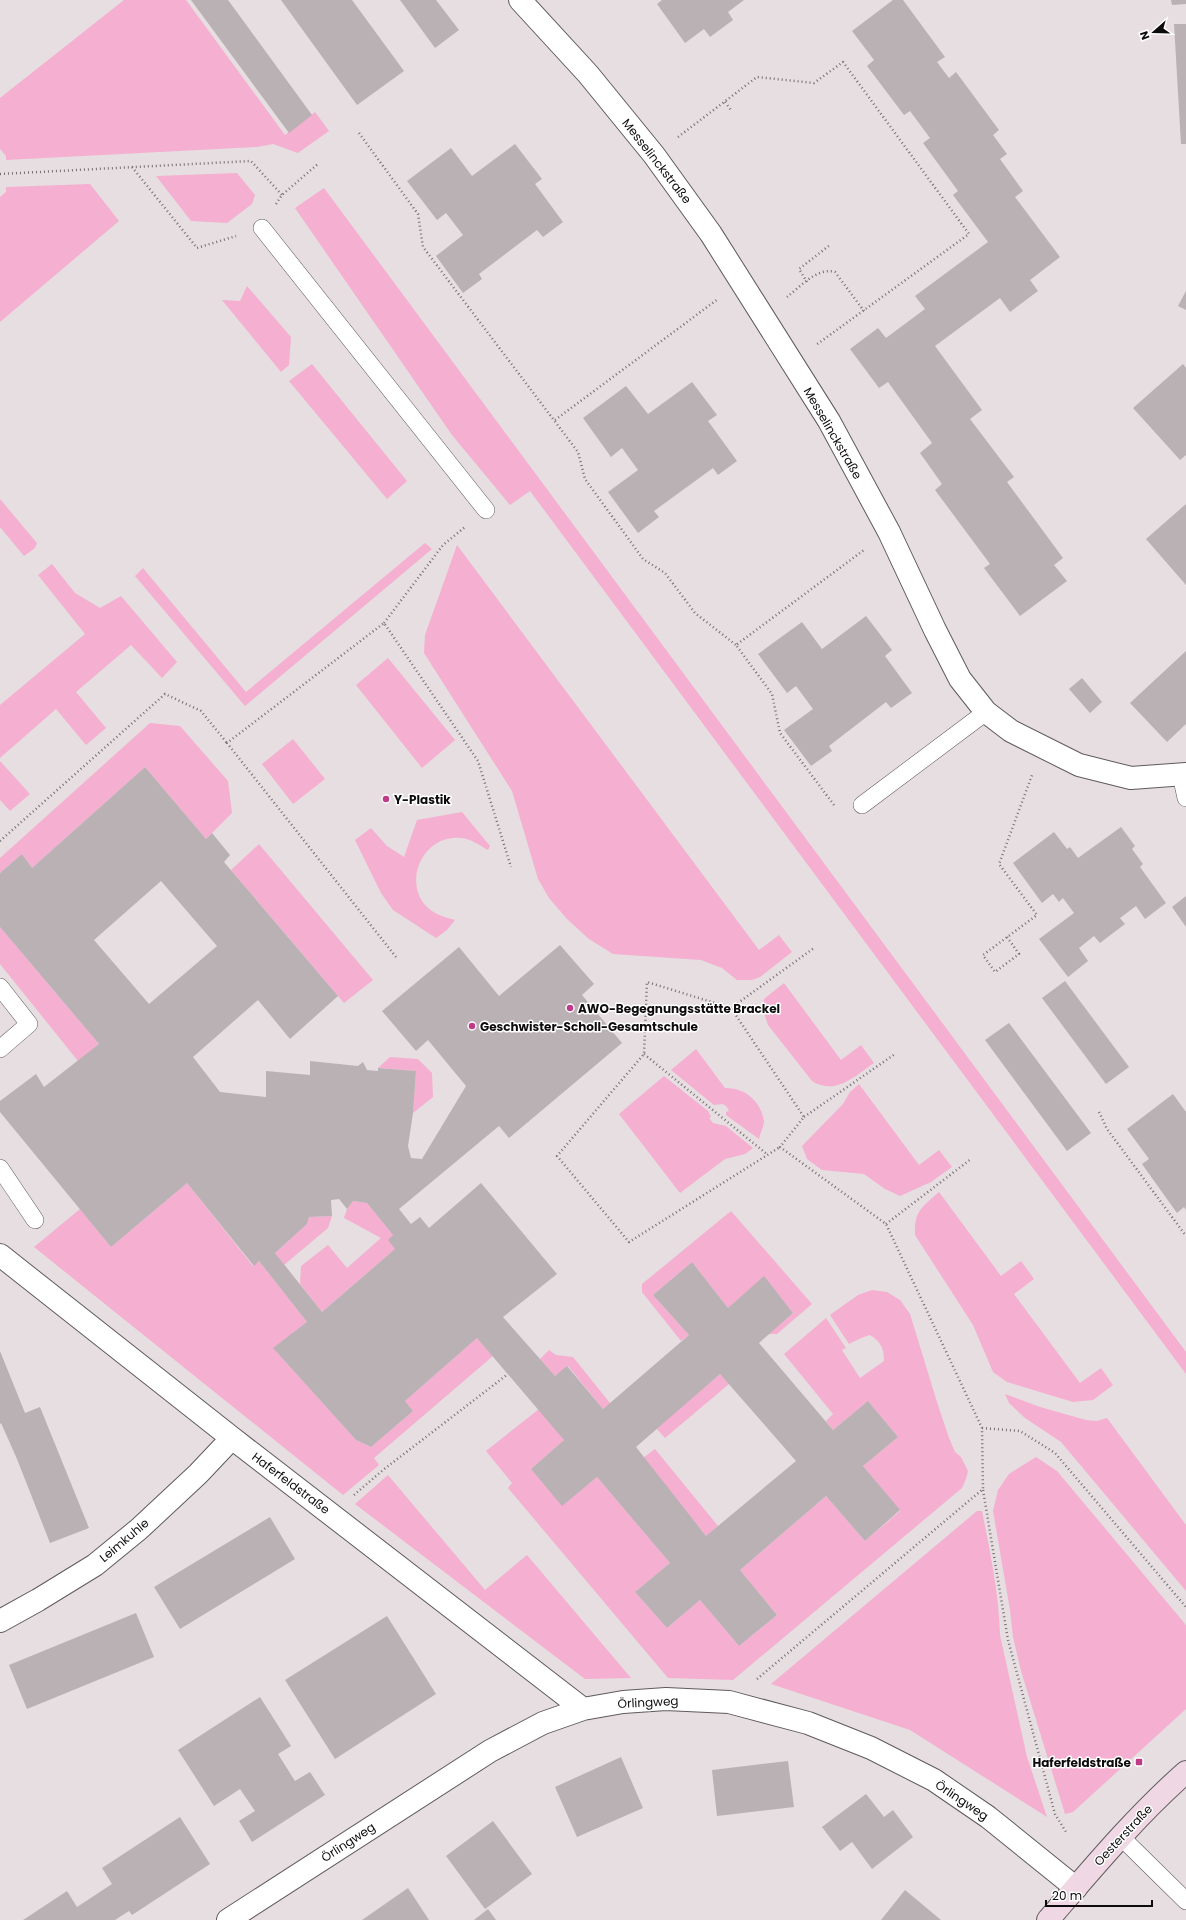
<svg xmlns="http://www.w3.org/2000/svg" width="1186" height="1920" font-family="Poppins,sans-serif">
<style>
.green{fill:#f5afd0}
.building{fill:#b9b1b4;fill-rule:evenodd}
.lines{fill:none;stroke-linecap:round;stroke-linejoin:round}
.lane-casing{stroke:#605a5d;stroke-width:18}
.street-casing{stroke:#605a5d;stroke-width:24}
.secondary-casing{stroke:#605a5d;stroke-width:24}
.path{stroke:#746f71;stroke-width:2.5;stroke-dasharray:1 3;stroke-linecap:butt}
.lane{stroke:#fff;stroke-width:17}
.street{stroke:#fff;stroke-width:22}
.secondary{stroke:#efd8e3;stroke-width:22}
.poi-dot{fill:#be3c86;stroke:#fff;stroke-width:1.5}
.labels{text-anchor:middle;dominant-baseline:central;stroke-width:3;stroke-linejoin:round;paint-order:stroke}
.street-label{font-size:12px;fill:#0d0b0c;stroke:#fff}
.poi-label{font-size:12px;font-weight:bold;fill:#0d0b0c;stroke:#fff;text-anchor:start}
</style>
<rect width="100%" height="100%" fill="#e6dee1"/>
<!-- green -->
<path class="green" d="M124 0H186L285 135 315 112 329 131 298 153 273 144 257 147 6 160V156L0 149V98Z
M237 173 255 195 252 204 227 223 191 221 156 176Z
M90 184 119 221 0 322V197L6 192V187Z
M324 188 1186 1352V1374L530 491 510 505 452 435 295 208Z
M247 286 291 337 289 365 281 372 222 300 240 301Z
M312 364 407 481 387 499 289 381Z
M0 499 37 543 35 548 24 556 0 527Z
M425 543 432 549 245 706 135 576 143 568 246 692Z
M457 545 759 950 779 935 792 952 760 977 752 980H737L722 968 701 960 613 954 589 939 567 919 549 898 538 879 512 791 424 653 425 635Z
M52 564 75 593 100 608 121 596 177 662 162 678 131 645 76 692 106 728 86 745 56 709 0 758V705L85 634 38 575Z
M388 658 455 740 422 768 356 685Z
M150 723 180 726 228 781 232 813 206 839 145 767 32 868 22 854 0 873V858Z
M293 739 325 779 293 804 262 764Z
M0 761 30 794 10 811 0 800Z
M462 812 490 846 488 850C479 845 470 838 460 838 425 835 403 878 425 905 433 914 444 917 455 920L447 930 436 938 393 910 381 893 355 840 371 828 387 846 404 857 417 820Z
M259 844 373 980 344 1003 231 870Z
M0 927 99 1044 78 1061 0 964Z
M784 983 841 1060 861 1045 874 1063C855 1076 835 1096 812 1081L768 1025 763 1010 764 999Z
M696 1049 725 1088C744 1087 761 1101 764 1121 764 1126 760 1134 759 1139L726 1115V1112L729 1111 727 1107 723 1104 714 1105 671 1070Z
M390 1057 418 1059 432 1073 433 1097 413 1113 416 1071 378 1068Z
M664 1076 708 1111 711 1117 709 1118 713 1123 726 1126 753 1148 745 1154 725 1159 680 1193 619 1114Z
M859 1084 919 1165 939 1150 952 1167 931 1182 900 1196 885 1189 864 1174 822 1170 807 1159 802 1146 843 1104 850 1092Z
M187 1183 253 1266 259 1261 307 1322 274 1349 356 1440 371 1447 413 1411 405 1401 477 1338 493 1356 374 1458 379 1465 343 1495 34 1247 80 1209 111 1247Z
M939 1192 1001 1276 1021 1261 1034 1279 1014 1294 1080 1383 1101 1368 1113 1385 1093 1400 1073 1402 1007 1382 993 1372 973 1325 915 1235C914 1211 922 1207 939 1192Z
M353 1201 367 1203 393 1235 395 1249 322 1312 300 1284 301 1266 328 1245 347 1268 381 1238 344 1218 347 1209Z
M731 1211 812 1304 777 1334H768L793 1313 764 1277 728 1308 692 1262 653 1295 689 1335 681 1341 642 1292V1284Z
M332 1216 328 1228 284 1265 275 1253 307 1224 309 1217Z
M872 1290 887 1292 900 1300 910 1314 937 1402 949 1438 955 1452 961 1457 968 1471 966 1479 962 1488 733 1680 668 1678 508 1488 512 1483 486 1451 539 1409 564 1440 531 1469 562 1505 597 1477 670 1563 635 1592 667 1628 700 1600 739 1646 777 1615 740 1570 826 1496 865 1541 900 1511 863 1466 898 1437 868 1401 833 1430 826 1421 833 1414 784 1354 826 1318 846 1348 842 1350 860 1378 884 1361C884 1348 881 1342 870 1335L861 1338 849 1344 830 1315 858 1295Z
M549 1350 556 1355 573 1357 610 1403 603 1409 568 1366 555 1376 540 1359Z
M720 1374 729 1384 665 1438 656 1428Z
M1005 1394 1040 1407 1086 1420 1097 1421 1107 1418 1186 1525V1591L1061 1442 1025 1418 1009 1403Z
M655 1449 718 1526 706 1536 643 1458Z
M1036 1457 1057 1471 1186 1625V1709L1073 1812 1065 1814 1021 1671 1013 1637 1010 1610 993 1511 998 1490 1009 1474Z
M388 1475 485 1590 527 1555 631 1678 585 1679 355 1504Z
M977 1511H982C990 1551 999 1594 1000 1635L1027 1757 1047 1817 910 1730 771 1684Z"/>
<!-- building -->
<path class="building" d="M191 0H228L312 115 289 133Z
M281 0H352L404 71 357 105Z
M400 0H436L459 30 435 48Z
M662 0H744L728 12 733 20 710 37 704 29 685 43 657 4Z
M893 0H903L945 57 937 62 949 78 956 72 999 130 993 135 1007 154 1000 159 1023 191 1015 197 1060 257 1030 280 1038 291 1010 312 1000 298 935 346 982 410 970 419 1014 477 1007 482 1063 558 1054 565 1067 581 1020 616 984 568 990 564 935 490 942 484 920 453 932 443 888 382 879 388 850 349 878 328 886 338 925 309 915 296 988 242 953 195 958 191 923 143 930 138 910 111 904 115 867 66 874 60 852 31Z
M1171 0H1186V4L1172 5Z
M1174 24H1186V144H1181Z
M515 144 542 179 535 184 563 222 543 237 537 230 479 274 482 279 463 293 436 256 463 235 446 213 437 220 407 181 451 148 472 176Z
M1186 291V310L1178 306Z
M1183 364 1186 368V455L1180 460 1133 408Z
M692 382 717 415 708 421 737 461 718 475 713 468 654 511 659 517 638 533 608 492 638 470 622 448 611 457 583 418 626 386 648 414Z
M1186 504V585L1146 539Z
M866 616 892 650 885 656 912 693 891 708 886 702 829 746 832 751 811 766 784 730 813 709 796 686 787 693 758 654 802 622 822 649Z
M1186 651V724L1167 742 1130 703Z
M1082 678 1102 702 1090 713 1069 689Z
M145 767 206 839 212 833 230 855 224 862 338 996 290 1039 258 1000 193 1057 220 1092 266 1097V1071L310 1075V1061L358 1066 363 1062 367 1070 378 1071V1068L416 1071 413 1113 408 1146 411 1158 422 1159 466 1086 428 1040 416 1051 382 1011 459 947 499 996 560 945 594 984 582 995 622 1043 509 1138 499 1126 399 1209 411 1224 420 1217 429 1228 481 1183 557 1274 503 1317 555 1376 567 1366 603 1409 689 1335 653 1295 692 1262 728 1308 764 1276 793 1313 759 1343 833 1430 868 1401 898 1437 863 1466 900 1510 865 1541 826 1496 740 1570 777 1615 739 1646 700 1600 667 1628 635 1592 670 1563 597 1477 562 1506 531 1469 564 1440 477 1338 405 1401 413 1411 371 1447 356 1440 273 1348 307 1322 259 1261 254 1266 187 1183 111 1247 0 1112V1101L36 1074 44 1087 99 1044 0 927V873L22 854 32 868ZM161 881 217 946 149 1004 94 940ZM339 1199 347 1209 353 1201 367 1203 393 1235 388 1240 395 1249 322 1312 275 1253 307 1224 309 1217 332 1216 331 1200ZM720 1374 796 1461 706 1536 636 1447Z
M1121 827 1135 846 1132 849 1143 864 1140 867 1166 903 1145 919 1136 906 1120 918 1125 924 1100 943 1094 936 1079 948 1088 961 1068 977 1039 939 1074 913 1063 898 1059 902 1053 894 1042 903 1013 863 1054 832 1067 849 1070 847 1078 858Z
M1186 896V927L1172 907Z
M1065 981 1129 1067 1106 1084 1042 998Z
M1009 1023 1091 1133 1067 1151 985 1040Z
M1173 1094 1186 1112V1210L1184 1207 1177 1213 1142 1164 1149 1159 1127 1129Z
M0 1351 25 1413 40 1407 89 1528 50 1543 17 1459 1 1423 0 1424Z
M270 1517 295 1559 180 1629 154 1587Z
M136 1613 154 1657 27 1709 9 1665Z
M387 1616 436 1694 335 1759 285 1680Z
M260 1697 291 1746 278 1754 295 1781 310 1772 325 1795 252 1842 239 1821 255 1811 240 1789 214 1806 178 1750Z
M621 1757 643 1808 577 1837 555 1787Z
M788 1761 794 1807 717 1816 712 1770Z
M866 1794 884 1817 893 1810 913 1837 872 1869 852 1842 840 1851 822 1827Z
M180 1817 210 1864 132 1915 129 1911 115 1920H23L67 1891 77 1907 112 1884 102 1868Z
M493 1821 532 1874 485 1909 446 1856Z
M408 1888 429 1920H362Z
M905 1890 941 1920H881Z
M488 1909 496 1920H474Z"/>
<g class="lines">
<!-- lane casing -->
<g class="lane-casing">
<path id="lane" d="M262 228 486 510
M1181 775 1186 798
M862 805 986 712
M0 987 29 1024 0 1049
M0 1168 35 1220
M1121 1837 1186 1901"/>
</g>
<!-- street casing -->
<g class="street-casing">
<path id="street" d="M520 0 588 74 654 155 711 234 829 421 889 532 935 630 960 679 986 712 1011 731 1079 765 1131 778 1186 774
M0 1255 232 1438 583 1709
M0 1621 38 1600 95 1565 139 1529 198 1474 232 1438
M228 1920 490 1751 543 1723 583 1709 623 1702 666 1699 729 1702 808 1723 871 1748 934 1780 988 1817 1076 1888"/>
</g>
<!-- secondary casing -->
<g class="secondary-casing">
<path id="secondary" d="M1048 1920C1092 1869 1135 1817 1186 1772"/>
</g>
<!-- path -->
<path class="path" d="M725 102 731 110
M359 133 418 214 423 247 578 452 585 479 643 559 665 573 695 613 736 645
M678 137 757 77 814 83 843 62 969 234 816 345
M132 167 197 248 236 236
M0 174 251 161 282 195
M276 204 282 195 319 163
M807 282 799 269 830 245
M787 297C800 287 817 267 835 272L864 311
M555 420 718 299
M384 623 443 545 465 527
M834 805 780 733 772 694 736 645 864 550
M0 841 165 694 201 711 227 743
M1007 937 1019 954 995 972 983 955 1037 915 999 864 1032 775
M396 957 227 743 384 623 478 761 511 867
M731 1008 814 948
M644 1054 768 1155
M1099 1112 1107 1129 1186 1236
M804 1117 895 1054
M886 1224 971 1159
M982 1428 1020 1431 1055 1453 1186 1607
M983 1490 1008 1640 1055 1814 1066 1832
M354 1495 383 1470 508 1374
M757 1679 983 1489 982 1428 886 1224 780 1147 804 1117 731 1008 647 982 644 1054 557 1156 629 1242 780 1147"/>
<!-- lane -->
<use href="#lane" class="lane"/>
<!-- street -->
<use href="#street" class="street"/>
<!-- secondary -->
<use href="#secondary" class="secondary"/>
</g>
<!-- markers -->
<g class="poi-dot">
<circle cx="386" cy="799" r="4"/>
<circle cx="570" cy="1008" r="4"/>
<circle cx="472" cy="1026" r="4"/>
<rect x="1135" y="1758" width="8" height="8" rx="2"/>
</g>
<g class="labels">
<!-- street labels -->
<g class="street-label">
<text transform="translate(657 161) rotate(52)">Messelinckstraße</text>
<text transform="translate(833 433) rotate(60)">Messelinckstraße</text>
<text transform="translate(291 1483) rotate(37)">Haferfeldstraße</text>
<text transform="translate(124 1540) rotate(-40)">Leimkuhle</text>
<text transform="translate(648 1702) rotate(-3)">Örlingweg</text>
<text transform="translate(962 1800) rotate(34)">Örlingweg</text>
<text transform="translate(1123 1835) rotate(-47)">Oesterstraße</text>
<text transform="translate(348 1842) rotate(-33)">Örlingweg</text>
</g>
<!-- poi labels -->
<g class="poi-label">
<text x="394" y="799">Y-Plastik</text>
<text x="578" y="1008">AWO-Begegnungsstätte Brackel</text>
<text x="480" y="1026">Geschwister-Scholl-Gesamtschule</text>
<text x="1131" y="1762" text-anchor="end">Haferfeldstraße</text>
</g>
</g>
<!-- north arrow -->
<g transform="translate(1154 32) rotate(250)" stroke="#ffffff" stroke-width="3" paint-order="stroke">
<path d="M0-3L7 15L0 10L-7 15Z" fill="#0d0b0c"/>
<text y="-6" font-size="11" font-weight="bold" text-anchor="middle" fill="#0d0b0c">N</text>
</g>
<!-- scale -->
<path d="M1046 1900v6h106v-6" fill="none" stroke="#0d0b0c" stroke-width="2"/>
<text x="1052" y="1900" font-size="12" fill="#0d0b0c" stroke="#ffffff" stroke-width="3" paint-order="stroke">20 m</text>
</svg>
